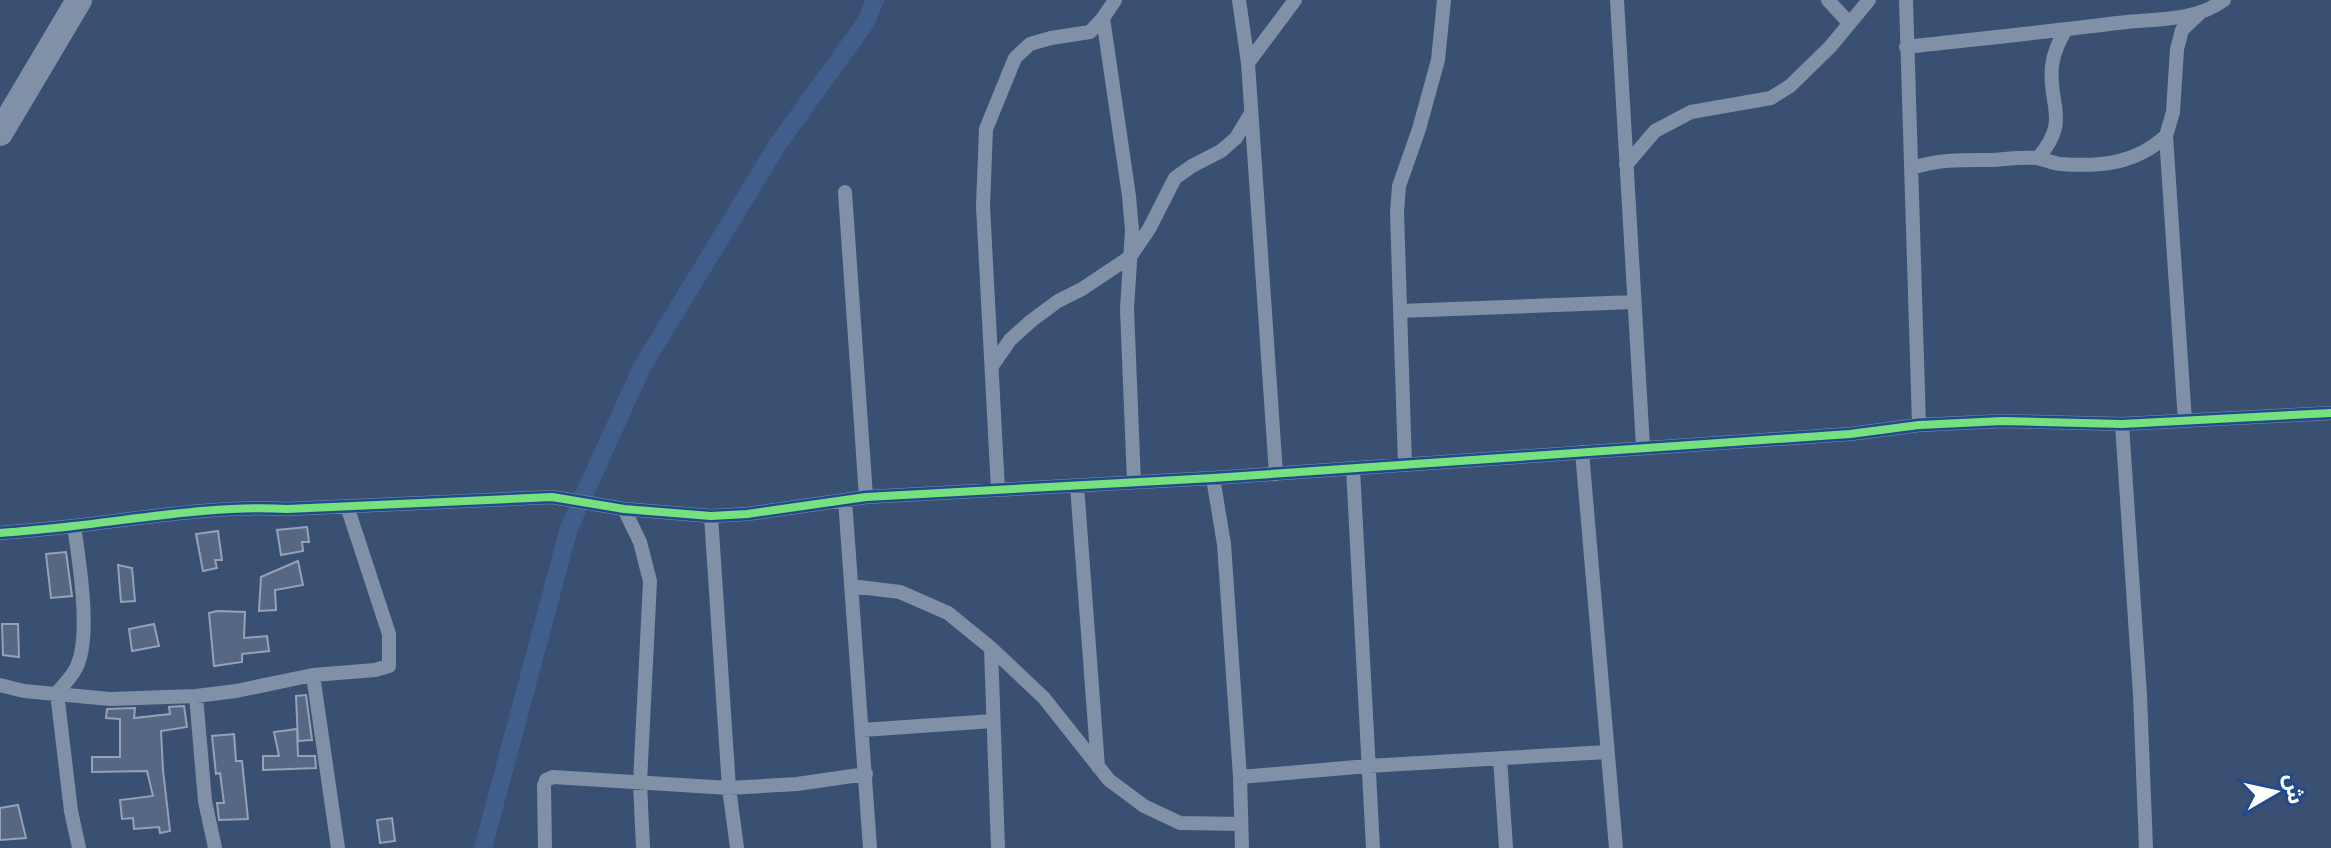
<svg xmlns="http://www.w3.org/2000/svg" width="2331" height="848" font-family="Raleway,'Noto Sans Arabic',sans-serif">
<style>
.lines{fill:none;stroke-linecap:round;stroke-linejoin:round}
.canal{stroke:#405d8b;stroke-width:18}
.building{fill:#556783;stroke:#94a1b6;stroke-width:2}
.street{stroke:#8090a7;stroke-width:14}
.highway{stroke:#8090a6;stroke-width:26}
.cycleway-casing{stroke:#214a8b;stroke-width:13}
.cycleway{stroke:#77e17e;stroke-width:8}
</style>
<rect width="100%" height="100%" fill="#395073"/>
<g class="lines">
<!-- canal -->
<path class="canal" d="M483 848 569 528 642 367 778 144 866 22 875 0"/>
</g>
<!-- building -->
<path class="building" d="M307 527 309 542H302L303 551 281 555 277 530Z
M218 531 222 560H215L217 568 203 571 196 534Z
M66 552 72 596 51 598 46 554Z
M298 561 303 585 275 590 276 610 259 611 261 577Z
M118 565 132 568 135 601 121 602Z
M217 611 245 612 244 638 267 636 269 651 242 654V662L214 666 209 613Z
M2 624H18L19 657 3 655Z
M154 624 159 646 132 651 129 629Z
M306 695 312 740 298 741 296 696Z
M184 706 187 727 161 731 163 770 170 831 160 833 159 827 134 829 133 818 122 819 120 800 153 796 147 771 92 772V757H120V719L106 718 107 709 135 708 134 718 170 714 169 707Z
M297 729 298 756H315L316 768 263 770V756H279L274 732Z
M234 734 236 761H242L248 819 219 820 217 803H224L220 773 216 774 212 736Z
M18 805 26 838 0 840V808Z
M392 818 395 841 380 843 377 820Z"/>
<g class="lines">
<!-- street -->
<path class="street" d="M1239 0 1248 63 1276 474
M1617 0 1643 447
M1828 0 1849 23
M1906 0 1919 425
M1103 18 1129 196 1132 230 1127 309 1134 482
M1906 47C1976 39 2047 32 2117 23 2153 18 2193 23 2224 0
M1248 63 1295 0
M2038 158C2071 119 2048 107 2052 66 2054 51 2059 42 2066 29
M1626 165 1655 131 1691 112 1771 98 1790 86 1830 47 1869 0
M1912 168C1939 159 1964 160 1992 160 2006 159 2022 157 2036 158 2044 159 2052 163 2060 164 2101 167 2135 164 2166 136
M845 192 866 497
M1400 311 1634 302
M992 366 1010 340 1031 321 1058 301 1082 289 1130 257 1149 229 1175 178 1192 166 1221 151 1236 138 1251 113
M2185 421 2166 136 2173 112 2177 49 2182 30 2199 14
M2122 424 2140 695 2146 848
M1582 452 1616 848
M1405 465 1397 212 1399 186 1419 129 1438 60 1444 0
M1353 468 1373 848
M1213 478 1224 544 1240 777 1242 848
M1077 486 1098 767
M998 490 983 206 986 129 1015 58 1030 44 1051 38 1090 32 1103 18 1115 0
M845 500 870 848
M624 509 640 542 650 581 640 783 643 848
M711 516 729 788 737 848
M74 526C79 560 92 638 76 668 72 677 63 685 57 693L71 811 79 848
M0 533C24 531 49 529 73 526 145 518 215 505 287 509L552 497 624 509 711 516 747 514 866 497 1213 478 1850 434 1919 425 2002 421 2122 424 2331 413
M851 586 900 592 948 613 991 648 1044 698 1109 780 1144 806 1180 823 1241 824
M991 648 998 848
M313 675 338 848
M0 685 24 691 110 699 196 696 236 691 313 675 375 670 389 666V634L347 506
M196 696 205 801 215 848
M862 730 993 721
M1500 758 1506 848
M1240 777 1368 766 1607 752
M545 848 544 786 546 780 553 777 729 788 797 784 866 774"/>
<!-- highway -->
<path class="highway" d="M0 133 79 0"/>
<!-- cycleway casing -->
<g class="cycleway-casing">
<path id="cycleway" d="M0 533C24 531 49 529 73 526 145 518 215 505 287 509L552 497 624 509 711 516 747 514 866 497 1213 478 1850 434 1919 425 2002 421 2122 424 2331 413"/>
</g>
<!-- cycleway -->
<use href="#cycleway" class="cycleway"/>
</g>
<!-- north arrow -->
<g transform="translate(2275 792) rotate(81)" stroke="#214a8b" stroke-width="6" paint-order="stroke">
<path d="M0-6L14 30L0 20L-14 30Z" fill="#ffffff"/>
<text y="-12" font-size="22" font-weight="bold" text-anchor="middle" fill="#ffffff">ش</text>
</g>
</svg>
